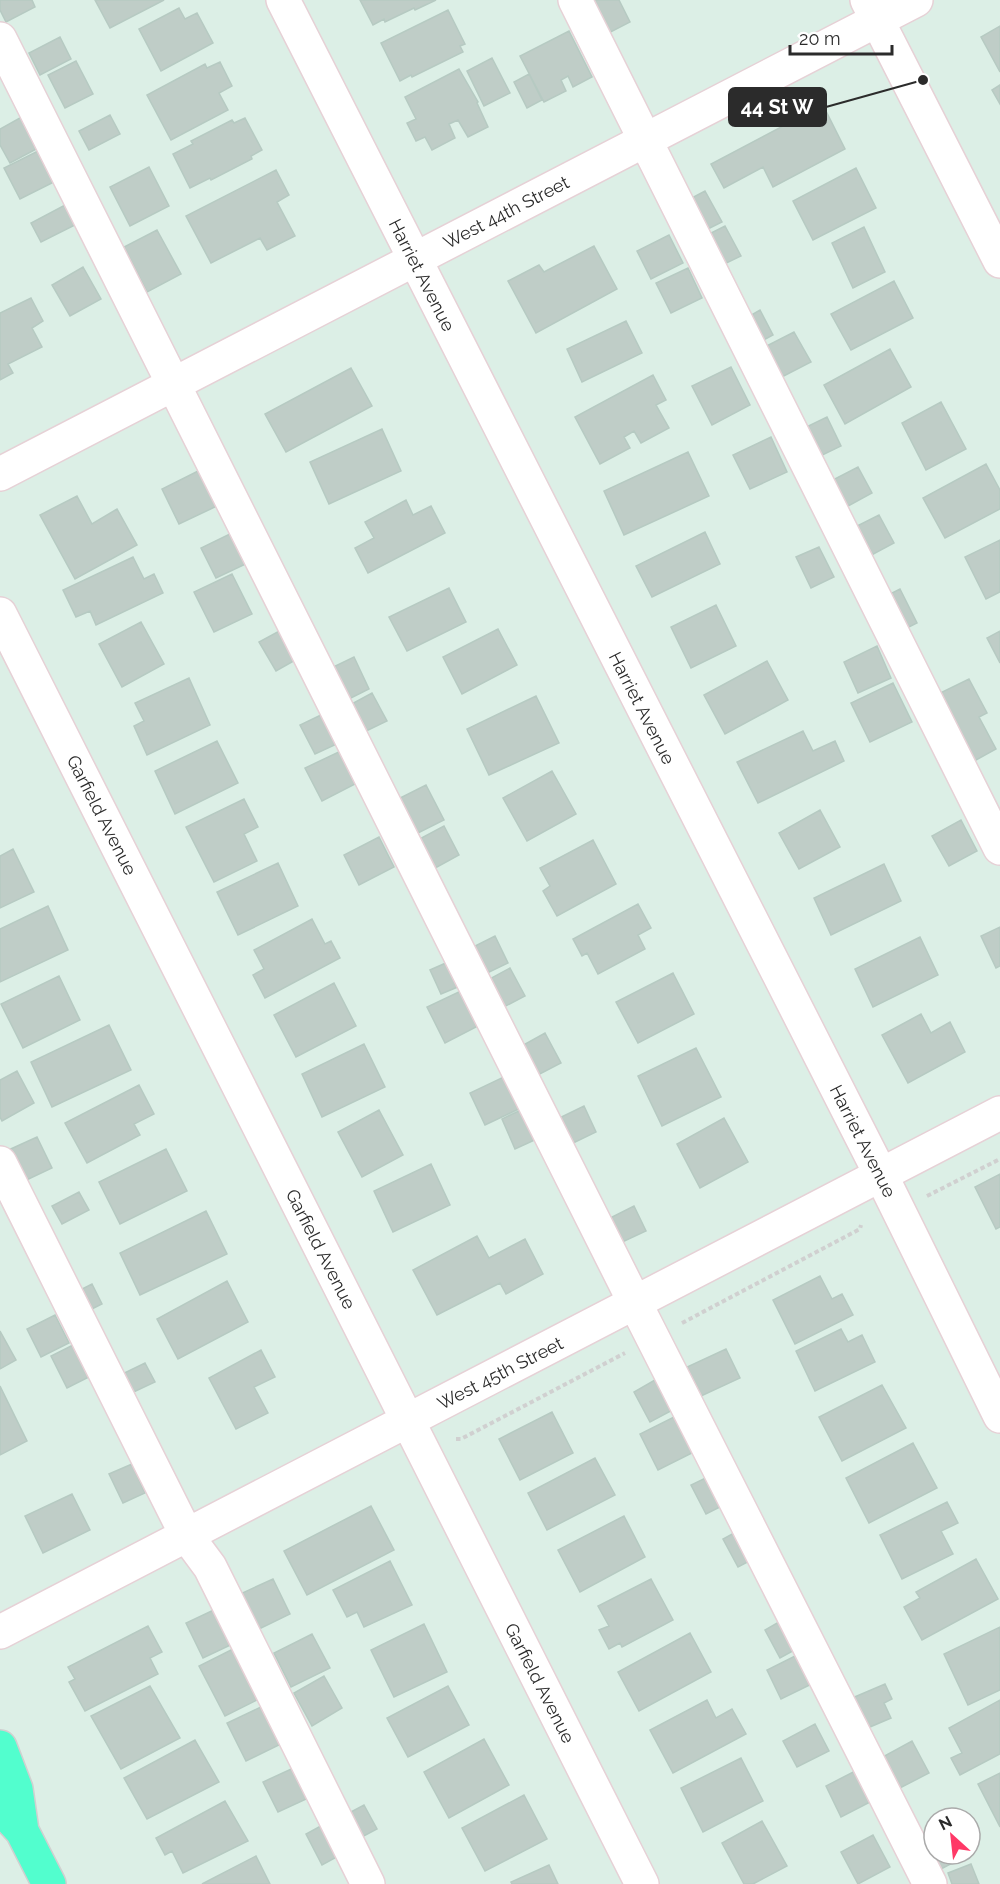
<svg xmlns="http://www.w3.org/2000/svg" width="1000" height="1884" font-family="Raleway,sans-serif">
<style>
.building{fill:#bfcdc7;stroke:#b6cac2;stroke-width:1.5}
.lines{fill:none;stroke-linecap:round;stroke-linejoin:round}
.minor-casing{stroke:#e6d1d6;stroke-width:36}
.major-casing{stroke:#d0d0d0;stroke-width:36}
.path{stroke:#d0d0d0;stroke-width:4;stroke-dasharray:4.5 3;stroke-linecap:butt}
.minor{stroke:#fff;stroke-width:33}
.major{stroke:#52fece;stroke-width:33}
.labels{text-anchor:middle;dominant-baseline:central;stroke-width:4.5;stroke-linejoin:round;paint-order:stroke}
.street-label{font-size:18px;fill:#2b2b2b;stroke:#fff}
.leader{fill:none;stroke:#2b2b2b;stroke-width:2}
.callout-dot{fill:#2b2b2b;stroke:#fff;stroke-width:2}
.callout{fill:#2b2b2b;stroke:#2b2b2b;stroke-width:2}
.callout-label{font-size:20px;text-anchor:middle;font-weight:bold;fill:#fff}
</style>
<rect width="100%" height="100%" fill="#dcefe6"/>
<!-- building -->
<path class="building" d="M0 0H32L35 7 6 22 0 10Z
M95 0H164L110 28Z
M360 0H436L415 10 414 8 385 22 384 19 373 25Z
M591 0H619L630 22 601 37Z
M179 8 185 19 197 13 213 43 161 71 139 29Z
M448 10 465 44 460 46 463 52 412 77 411 75 400 81 381 43Z
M1000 26V72L981 37Z
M569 31 592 77 573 87 568 76 561 80 566 91 544 102 520 56Z
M60 37 71 59 40 75 29 53Z
M492 58 510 93 484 106 467 71Z
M76 61 93 94 65 108 48 75Z
M220 62 232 86 219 93 228 110 171 140 147 95 205 64 207 68Z
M459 69 478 102 477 103 488 127 468 137 458 120 449 124 455 138 432 150 425 137 416 141 407 123 416 119 405 97Z
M529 74 542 100 527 108 514 82Z
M1000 85V104L992 90Z
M823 105 845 149 773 187 763 167 724 188 711 164Z
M27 114 44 145 10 163 0 145V129Z
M110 115 120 134 89 150 79 131Z
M245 118 262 150 251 156 252 159 211 180 210 178 190 188 173 154 193 144 191 141 232 120 234 123Z
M38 151 54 182 20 199 4 168Z
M149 167 169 206 130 226 110 187Z
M856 168 876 208 813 240 793 201Z
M276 170 289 195 277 202 295 236 267 250 260 238 211 263 186 216Z
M705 191 722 222 700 233 684 202Z
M67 204 77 224 41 242 31 223Z
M725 226 741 256 718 267 703 237Z
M864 227 885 272 853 288 832 243Z
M157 230 181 274 147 292 124 247Z
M669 235 683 263 651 279 637 251Z
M594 246 617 289 536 333 508 281 539 265 544 272Z
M83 267 101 299 70 316 52 285Z
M688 268 702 298 671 313 656 283Z
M894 281 913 318 851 350 831 314Z
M31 298 43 321 32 328 42 347 8 364 13 373 0 380V313Z
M760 310 773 335 754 345 741 321Z
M626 321 642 353 582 382 567 349Z
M794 332 811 362 776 380 759 350Z
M890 349 911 387 845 424 824 385Z
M731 367 750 405 712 425 692 386Z
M351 368 372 406 286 452 265 414Z
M653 375 666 400 656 405 669 428 641 443 634 431 624 437 630 448 600 464 575 417Z
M941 402 966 449 926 470 902 423Z
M827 417 841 446 812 460 798 431Z
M382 429 401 471 329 504 310 462Z
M771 437 787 472 750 489 733 455Z
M688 452 709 496 624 535 604 491Z
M986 464 1000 490V509L945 538 923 498Z
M858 467 872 493 839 511 825 484Z
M200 470 217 506 179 524 162 489Z
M77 496 92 524 117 509 137 545 75 579 40 515Z
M406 500 413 515 431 506 445 533 368 573 355 548 374 538 365 522Z
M879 515 894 543 866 558 851 529Z
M236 531 250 562 216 578 201 548Z
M705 532 720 564 652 597 636 566Z
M1000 540V592L986 599 965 557Z
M819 547 834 577 811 588 796 557Z
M133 557 144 579 154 574 163 593 96 625 90 611 76 617 63 590Z
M232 574 252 614 214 632 194 592Z
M449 588 466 622 407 651 389 617Z
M900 589 917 623 901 631 884 597Z
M716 605 736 646 691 668 671 627Z
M141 622 164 664 122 687 99 644Z
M283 629 299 658 276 671 259 642Z
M498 629 517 665 462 694 443 657Z
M1000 631V663L987 638Z
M877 646 891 678 858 693 844 662Z
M354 657 369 689 343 702 327 670Z
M767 661 788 700 725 734 704 695Z
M189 678 210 725 147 755 134 726 144 721 135 703Z
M969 679 987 713 979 717 996 749 967 765 932 697Z
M893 683 912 722 870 742 851 703Z
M372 693 387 721 360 734 346 707Z
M536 696 559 743 489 775 467 729Z
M325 713 339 743 315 754 300 725Z
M803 731 813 751 835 741 844 761 758 803 737 762Z
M217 741 238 783 175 814 155 771Z
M343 750 359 782 322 801 305 768Z
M552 771 576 814 527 841 503 798Z
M426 785 444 820 412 836 394 801Z
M244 799 258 827 244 834 257 861 214 882 186 827Z
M820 810 840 847 799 869 779 833Z
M961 820 977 851 949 866 932 836Z
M444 826 459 855 428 872 412 843Z
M379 837 394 867 359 885 344 855Z
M593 840 616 884 557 916 543 891 550 886 540 868Z
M13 849 34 892 0 908V856Z
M278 863 298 906 238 935 217 892Z
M884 864 901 901 831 935 814 898Z
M638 904 651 928 638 935 645 949 598 974 587 953 582 956 573 939Z
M48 906 68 950 0 982V929Z
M312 919 325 944 331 941 340 958 265 998 253 975 264 969 254 950Z
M1000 927V966L996 968 981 936Z
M495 936 508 963 481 976 469 949Z
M920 937 938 975 873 1007 855 969Z
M448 962 460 986 441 994 430 970Z
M510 968 525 996 498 1010 484 982Z
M673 973 694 1014 638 1043 616 1002Z
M59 976 80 1020 23 1048 1 1004Z
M334 983 356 1026 296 1057 274 1015Z
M463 990 480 1025 445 1043 427 1007Z
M921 1014 931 1033 950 1022 965 1052 908 1083 882 1035Z
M109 1025 131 1070 52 1107 31 1062Z
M545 1033 561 1063 534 1077 518 1048Z
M364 1044 385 1087 322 1117 302 1074Z
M696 1048 721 1097 662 1126 638 1076Z
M17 1071 34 1103 2 1121 0 1117V1080Z
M510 1074 525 1106 485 1125 470 1093Z
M139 1085 154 1114 134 1124 140 1135 87 1163 65 1123Z
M584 1106 596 1132 565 1147 553 1121Z
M523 1109 537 1139 515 1149 502 1119Z
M379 1110 403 1155 362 1177 338 1132Z
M724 1118 748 1162 700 1188 677 1144Z
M37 1137 52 1168 16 1185 2 1153Z
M166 1149 187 1191 120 1224 99 1182Z
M431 1164 450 1205 393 1232 374 1191Z
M1000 1174V1227L996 1229 975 1187Z
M79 1192 89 1210 62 1224 52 1206Z
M634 1206 646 1231 618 1244 606 1220Z
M206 1211 227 1254 140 1295 120 1253Z
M477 1236 489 1258 525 1239 543 1274 506 1294 500 1283 437 1315 413 1270Z
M820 1276 832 1299 842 1294 853 1315 795 1344 773 1300Z
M227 1281 248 1322 178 1359 157 1319Z
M92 1284 102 1304 84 1313 74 1293Z
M55 1315 69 1343 41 1357 27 1329Z
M841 1329 848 1342 862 1335 875 1362 815 1391 796 1351Z
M0 1331 16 1360 0 1369Z
M73 1345 89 1377 67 1388 51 1356Z
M726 1349 740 1378 701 1396 687 1367Z
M261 1350 275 1377 254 1387 268 1413 236 1429 209 1378Z
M145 1363 155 1382 123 1397 114 1378Z
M667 1373 684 1404 650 1422 634 1392Z
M882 1385 906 1428 842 1461 819 1417Z
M0 1386 27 1441 0 1455Z
M688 1410 706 1446 658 1470 640 1434Z
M552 1412 573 1453 520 1480 499 1439Z
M913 1443 937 1488 869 1523 846 1478Z
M595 1458 615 1495 547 1530 528 1493Z
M132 1464 145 1493 123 1503 109 1474Z
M716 1473 730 1502 706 1514 691 1485Z
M72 1494 90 1530 43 1553 25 1516Z
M947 1502 958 1523 941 1531 953 1554 902 1579 880 1535Z
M371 1506 394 1550 307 1595 284 1551Z
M624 1516 645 1557 580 1592 558 1550Z
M745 1527 761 1555 738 1567 723 1539Z
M976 1559 998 1599 922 1640 904 1607 920 1598 916 1592Z
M390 1561 412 1605 364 1627 357 1612 347 1617 333 1590Z
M273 1579 290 1614 255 1631 238 1595Z
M651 1579 673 1620 622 1647 620 1643 609 1649 599 1630 609 1626 598 1606Z
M220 1607 237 1642 203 1658 186 1623Z
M784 1619 800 1647 780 1658 765 1630Z
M424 1624 447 1672 394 1697 371 1650Z
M148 1626 162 1652 150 1658 158 1674 85 1711 69 1682 75 1679 68 1667Z
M1000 1627V1690L968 1705 944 1654Z
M690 1633 711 1672 639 1711 618 1672Z
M312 1634 330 1668 291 1687 274 1653Z
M233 1649 259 1699 225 1716 199 1666Z
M805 1651 820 1680 781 1699 767 1670Z
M324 1676 342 1708 312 1726 294 1693Z
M885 1684 892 1699 884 1703 891 1718 863 1730 850 1699Z
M150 1686 180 1738 121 1769 91 1716Z
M448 1686 469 1725 408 1757 387 1718Z
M707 1700 716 1718 732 1709 746 1734 673 1773 650 1730Z
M1000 1700V1754L960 1775 951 1758 962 1753 949 1728Z
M263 1706 281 1744 246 1761 227 1723Z
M815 1724 829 1751 797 1767 783 1741Z
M484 1739 509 1785 449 1818 424 1772Z
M195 1740 219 1782 147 1819 124 1778Z
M912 1741 929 1773 896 1790 879 1759Z
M741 1758 763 1801 703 1832 681 1788Z
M300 1765 315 1795 278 1812 263 1782Z
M863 1767 878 1798 841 1817 826 1786Z
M1000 1773V1827L978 1784Z
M524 1795 547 1839 485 1871 462 1828Z
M225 1801 248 1841 183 1873 172 1851 165 1855 156 1838Z
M364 1805 377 1829 360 1838 347 1814Z
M762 1821 787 1866 753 1884H744L722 1843Z
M328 1822 344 1853 322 1865 306 1834Z
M873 1835 890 1867 858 1884 841 1852Z
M934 1839V1854L968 1855 941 1869 927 1842Z
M256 1856 270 1884H202Z
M971 1864 979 1884H952L948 1873Z
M549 1865 558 1884H512L511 1882Z"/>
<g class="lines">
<!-- minor casing -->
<g class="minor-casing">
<path id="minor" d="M283 0 881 1175 1000 1416
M575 0 1000 848
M867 0 1000 261
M0 39 635 1303 930 1884
M0 474 916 0
M0 614 642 1884
M0 1163 187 1536 210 1567 368 1884
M0 1632 1000 1113"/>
</g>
<!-- major casing -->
<g class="major-casing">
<path id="major" d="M0 1747 16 1789 22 1831
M0 1807 22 1831 49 1884"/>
</g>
<!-- path -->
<path class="path" d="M927 1196 1000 1159
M682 1323 860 1229 861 1225
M456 1439H461L625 1353"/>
<!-- minor -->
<use href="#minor" class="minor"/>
<!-- major -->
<use href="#major" class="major"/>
</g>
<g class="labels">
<!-- street labels -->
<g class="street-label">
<text transform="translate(506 212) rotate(-27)">West 44th Street</text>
<text transform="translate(422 275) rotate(63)">Harriet Avenue</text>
<text transform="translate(642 708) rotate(63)">Harriet Avenue</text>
<text transform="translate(102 815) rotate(63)">Garfield Avenue</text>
<text transform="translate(863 1141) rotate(63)">Harriet Avenue</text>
<text transform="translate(321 1249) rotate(63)">Garfield Avenue</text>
<text transform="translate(500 1373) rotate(-27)">West 45th Street</text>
<text transform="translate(540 1683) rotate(63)">Garfield Avenue</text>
</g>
</g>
<!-- callouts -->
<path class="leader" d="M923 80L826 107"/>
<circle class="callout-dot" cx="923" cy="80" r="6"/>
<rect class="callout" x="729" y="88" width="97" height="38" rx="6"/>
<g class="callout-label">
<text x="777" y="114">44 St W</text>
</g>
<!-- north arrow -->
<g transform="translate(952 1836) rotate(333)"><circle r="28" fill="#ffffff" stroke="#aaaaaa" stroke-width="1.5"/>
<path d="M0-4.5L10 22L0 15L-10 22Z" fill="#ff3967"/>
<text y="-9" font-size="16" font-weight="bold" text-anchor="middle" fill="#2b2b2b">N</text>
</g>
<!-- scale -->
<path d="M790 45v9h102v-9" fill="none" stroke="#2b2b2b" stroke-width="3"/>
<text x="799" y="45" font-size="18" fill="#2b2b2b" stroke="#ffffff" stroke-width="4.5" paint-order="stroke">20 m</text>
</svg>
